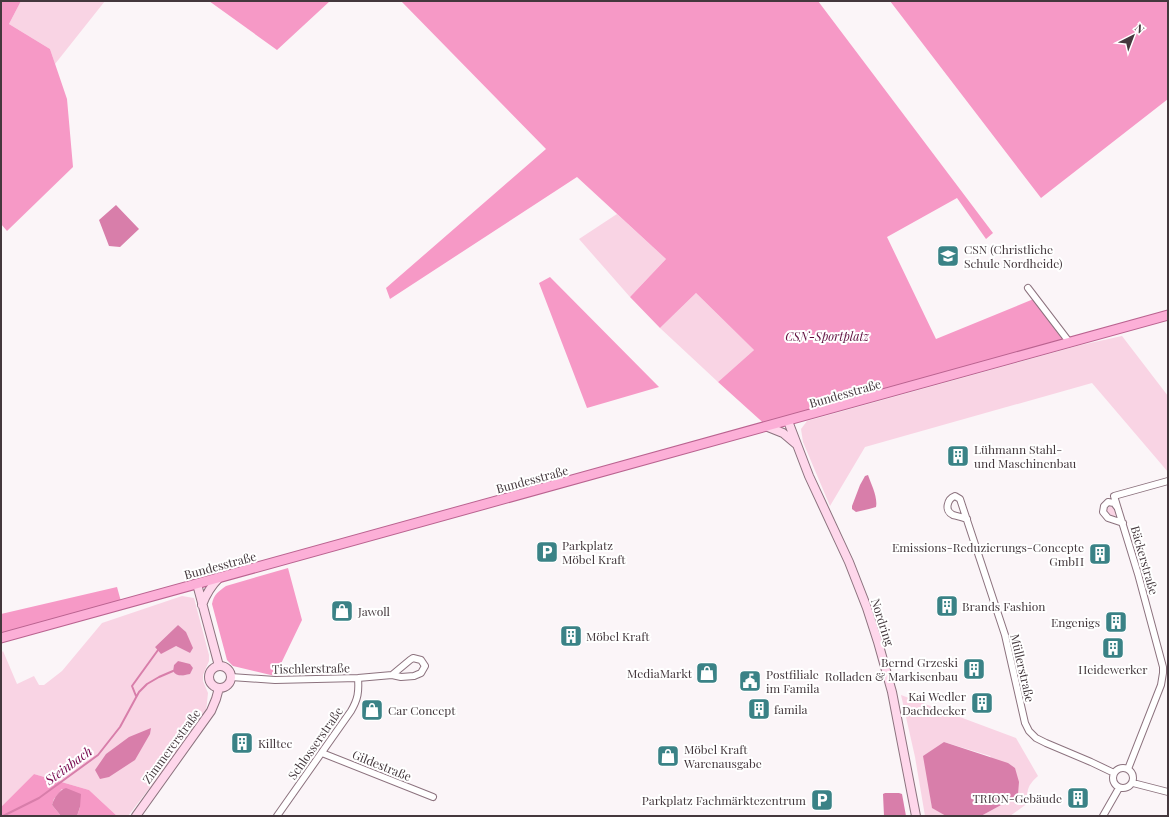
<svg xmlns="http://www.w3.org/2000/svg" width="1169" height="817" font-family="'Playfair Display',serif">
<style>
.green{fill:#f9d4e4;fill-rule:evenodd}
.forest{fill:#f699c6}
.water{fill:#d87eaa}
.lines{fill:none;stroke-linecap:round;stroke-linejoin:round}
.stream{stroke:#d87eaa;stroke-width:2}
.street-casing{stroke:#8c727e;stroke-width:8}
.secondary-casing{stroke:#8c727e;stroke-width:10}
.primary-casing{stroke:#ba6390;stroke-width:11}
.street{stroke:#fff;stroke-width:6}
.secondary{stroke:#fed7eb;stroke-width:8}
.primary{stroke:#fcafd7;stroke-width:9}
.labels{text-anchor:middle;dominant-baseline:central;stroke-width:4;stroke-linejoin:round;paint-order:stroke}
.poi-label{font-size:12px;fill:#44383d;stroke:#fff;text-anchor:start}
.park-label{font-size:12px;font-style:italic;fill:#5e0d3d;stroke:#fff}
.street-label{font-size:12px;fill:#44383d;stroke:#fff}
.water-label{font-size:13px;font-style:italic;fill:#76054c;stroke:#fff}
</style>
<rect width="100%" height="100%" fill="#fbf5f8"/>
<!-- green -->
<path class="green" d="M21 1H105L55 64 50 49 9 24Z
M617 214 666 259 630 297 579 239Z
M696 293 754 350 718 382 660 328Z
M1122 336 1168 396V472L1092 383 865 447 830 506 803 442 801 429 807 421 1081 345Z
M1111 506C1115 508 1116 510 1116 515L1114 517 1108 514 1106 512V509Z
M182 596 194 598 209 655V661L203 675V681L208 693 206 712 192 733 128 816H117L89 790 34 774 1 807V653L3 651 17 684 34 676 39 685H44L62 671 102 623ZM178 625 190 653 176 646 155 647ZM178 661 193 668 189 674 181 676 173 671 174 665Z
M901 695 1016 738 1038 776C1028 785 1026 790 1028 803L1010 816H981L1003 804 1018 794 990 756 944 742 930 793 932 807 946 816H925L915 757Z"/>
<!-- forest -->
<path class="forest" d="M1 1H21L9 24 50 49 67 99 73 167 7 231 1 224Z
M209 1H330L277 50Z
M401 1H818L993 233 986 239 957 198 887 237 936 339 1036 298 1070 343 768 427 718 382 754 350 696 293 660 328 630 297 666 259 577 177 390 299 386 288 546 149Z
M890 1H1168V99L1041 198Z
M550 277 659 387 587 408 539 283Z
M288 568 302 620 275 676 233 666 227 660 212 604C214 594 218 592 226 586Z
M117 587 122 605 1 638V614Z
M34 774 89 790 117 816H77L80 807 62 789 54 799 52 805 61 816H1V807Z"/>
<!-- water -->
<path class="water" d="M116 205 139 229 120 247 109 246 99 220Z
M868 475C871 484 878 497 876 507L869 509 856 512 852 509V506L860 485 865 476Z
M178 625 186 632 193 648 190 653 176 646 161 654 155 647Z
M178 661 190 664 193 668 190 674C182 676 177 677 173 671L174 665Z
M151 728 150 734 135 760 109 777 100 779 95 770 106 754 129 737Z
M944 742 1008 763 1015 768 1019 782 1018 794 1003 804 981 816H946L932 808 923 756Z
M66 788 81 794 80 807 77 816H61L52 805C54 798 59 790 66 788Z
M885 793H899L902 794 906 816H884L883 794Z"/>
<g class="lines">
<!-- stream -->
<path class="stream" d="M136 696 132 686 158 650
M3 816 39 798 98 755 120 727 139 692 147 684 159 677 173 671"/>
<!-- street casing -->
<g class="street-casing">
<path id="street" d="M1028 288 1070 343
M1117 507 1114 503 1108 502 1104 506 1103 512 1108 518 1123 523
M967 519C962 517 957 516 953 515 944 511 947 499 955 496L960 499 1005 635 1025 723 1029 731 1036 738 1046 743 1091 762 1114 773
M231 677 275 680 358 678 392 675 401 677 414 676 421 673 425 666 421 660 413 658 410 660 392 675
M322 753 433 797
M1113 778a10 10 0 1 1 20 0a10 10 0 1 1-20 0Z
M1128 769 1161 685 1163 673V667L1138 574 1114 496 1168 481
M1133 783 1168 792
M277 816 351 711C358 699 359 692 358 678
M1103 816 1119 788"/>
</g>
<!-- secondary casing -->
<g class="secondary-casing">
<path id="secondary" d="M788 421 809 476 849 562 867 608 878 642 892 692 916 816
M768 427 783 433 796 444
M197 584 219 666
M202 605C206 594 211 586 219 578
M209 677a11 11 0 1 1 22 0a11 11 0 1 1-22 0Z
M136 816 211 711 216 699 219 688"/>
</g>
<!-- primary casing -->
<g class="primary-casing">
<path id="primary" d="M1 638 1168 315"/>
</g>
<!-- street -->
<use href="#street" class="street"/>
<!-- secondary -->
<use href="#secondary" class="secondary"/>
<!-- primary -->
<use href="#primary" class="primary"/>
</g>
<!-- icons -->
<defs>
<g id="school-square" transform="scale(1.15)"><rect x="-9" y="-9" width="18" height="18" rx="4" fill="#3a8286" stroke="#fff"/><path d="M0-5L7-2L0 1L-7-2ZM-4 1L0 2.5L4 1V4Q0 6-4 4Z" fill="#fff"/></g>
<g id="building-square" transform="scale(1.15)"><rect x="-9" y="-9" width="18" height="18" rx="4" fill="#3a8286" stroke="#fff"/><path d="M-4-6H4V6H1V3H-1V6H-4ZM-2.5-4.3h1.7v1.8h-1.7ZM.8-4.3h1.7v1.8H.8ZM-2.5-1h1.7V.8h-1.7ZM.8-1h1.7V.8H.8Z" fill="#fff"/></g>
<g id="parking-square" transform="scale(1.15)"><rect x="-9" y="-9" width="18" height="18" rx="4" fill="#3a8286" stroke="#fff"/><path d="M-3.5-5.5H1a3.5 3.5 0 0 1 0 7H-1V5.5H-3.5ZM-1-3.4V-.6H.8a1.4 1.4 0 0 0 0-2.8Z" fill="#fff"/></g>
<g id="shop-square" transform="scale(1.15)"><rect x="-9" y="-9" width="18" height="18" rx="4" fill="#3a8286" stroke="#fff"/><path d="M-5-2.5h2.3a2.7 3.5 0 0 1 5.4 0H5L5.5 6h-11ZM-1.5-2.5h3a1.5 2.3 0 0 0-3 0Z" fill="#fff"/></g>
<g id="civic-square" transform="scale(1.15)"><rect x="-9" y="-9" width="18" height="18" rx="4" fill="#3a8286" stroke="#fff"/><path d="M-.6-6.5H3V-4.5H.6V-3L4-1V1h2V6H-6V1h2V-1L-.6-3ZM-1.2 2.5V6h2.4V2.5Z" fill="#fff"/></g>
</defs>
<g fill-rule="evenodd">
<use href="#school-square" x="948" y="256"/>
<use href="#building-square" x="958" y="456"/>
<use href="#parking-square" x="547" y="552"/>
<use href="#building-square" x="1100" y="554"/>
<use href="#building-square" x="947" y="606"/>
<use href="#shop-square" x="342" y="611"/>
<use href="#building-square" x="1116" y="622"/>
<use href="#building-square" x="571" y="636"/>
<use href="#building-square" x="1113" y="648"/>
<use href="#building-square" x="974" y="669"/>
<use href="#shop-square" x="707" y="673"/>
<use href="#civic-square" x="750" y="681"/>
<use href="#building-square" x="982" y="703"/>
<use href="#building-square" x="759" y="709"/>
<use href="#shop-square" x="372" y="710"/>
<use href="#building-square" x="242" y="743"/>
<use href="#shop-square" x="668" y="756"/>
<use href="#building-square" x="1078" y="798"/>
<use href="#parking-square" x="822" y="800"/>
</g>
<g class="labels">
<!-- poi labels -->
<g class="poi-label">
<text x="964" y="249">CSN (Christliche<tspan x="964" dy="14">Schule Nordheide)</tspan></text>
<text x="974" y="449">Lühmann Stahl-<tspan x="974" dy="14">und Maschinenbau</tspan></text>
<text x="562" y="545">Parkplatz<tspan x="562" dy="14">Möbel Kraft</tspan></text>
<text x="1084" y="547" text-anchor="end">Emissions-Reduzierungs-Concepte<tspan x="1084" dy="14">GmbH</tspan></text>
<text x="962" y="606">Brands Fashion</text>
<text x="358" y="611">Jawoll</text>
<text x="1100" y="622" text-anchor="end">Engenigs</text>
<text x="586" y="636">Möbel Kraft</text>
<text x="958" y="662" text-anchor="end">Bernd Grzeski<tspan x="958" dy="14">Rolladen &amp; Markisenbau</tspan></text>
<text x="1113" y="669" text-anchor="middle">Heidewerker</text>
<text x="692" y="673" text-anchor="end">MediaMarkt</text>
<text x="766" y="674">Postfiliale<tspan x="766" dy="14">im Famila</tspan></text>
<text x="966" y="696" text-anchor="end">Kai Wedler<tspan x="966" dy="14">Dachdecker</tspan></text>
<text x="774" y="709">famila</text>
<text x="388" y="710">Car Concept</text>
<text x="258" y="743">Killtec</text>
<text x="684" y="749">Möbel Kraft<tspan x="684" dy="14">Warenausgabe</tspan></text>
<text x="1062" y="798" text-anchor="end">TRION-Gebäude</text>
<text x="806" y="800" text-anchor="end">Parkplatz Fachmärktezentrum</text>
</g>
<!-- park labels -->
<g class="park-label">
<text x="827" y="336">CSN-Sportplatz</text>
</g>
<!-- street labels -->
<g class="street-label">
<text transform="translate(845 393) rotate(-16)">Bundesstraße</text>
<text transform="translate(532 479) rotate(-15)">Bundesstraße</text>
<text transform="translate(1145 560) rotate(74)">Bäckerstraße</text>
<text transform="translate(220 565) rotate(-15)">Bundesstraße</text>
<text transform="translate(883 622) rotate(72)">Nordring</text>
<text transform="translate(311 668) rotate(-1)">Tischlerstraße</text>
<text transform="translate(1023 668) rotate(77)">Müllerstraße</text>
<text transform="translate(315 743) rotate(-55)">Schlosserstraße</text>
<text transform="translate(171 746) rotate(-54)">Zimmererstraße</text>
<text transform="translate(382 765) rotate(22)">Gildestraße</text>
</g>
<!-- water labels -->
<g class="water-label">
<text transform="translate(68 765) rotate(-36)">Steinbach</text>
</g>
</g>
<!-- border -->
<rect width="1169" height="817" fill="none" stroke="#44383d" stroke-width="4"/>
<!-- north arrow -->
<g transform="translate(1133 36) rotate(42)" stroke="#ffffff" stroke-width="3" paint-order="stroke">
<path d="M0-3L7 15L0 10L-7 15Z" fill="#44383d"/>
<text y="-6" font-size="11" font-weight="bold" text-anchor="middle" fill="#44383d">N</text>
</g>
</svg>
